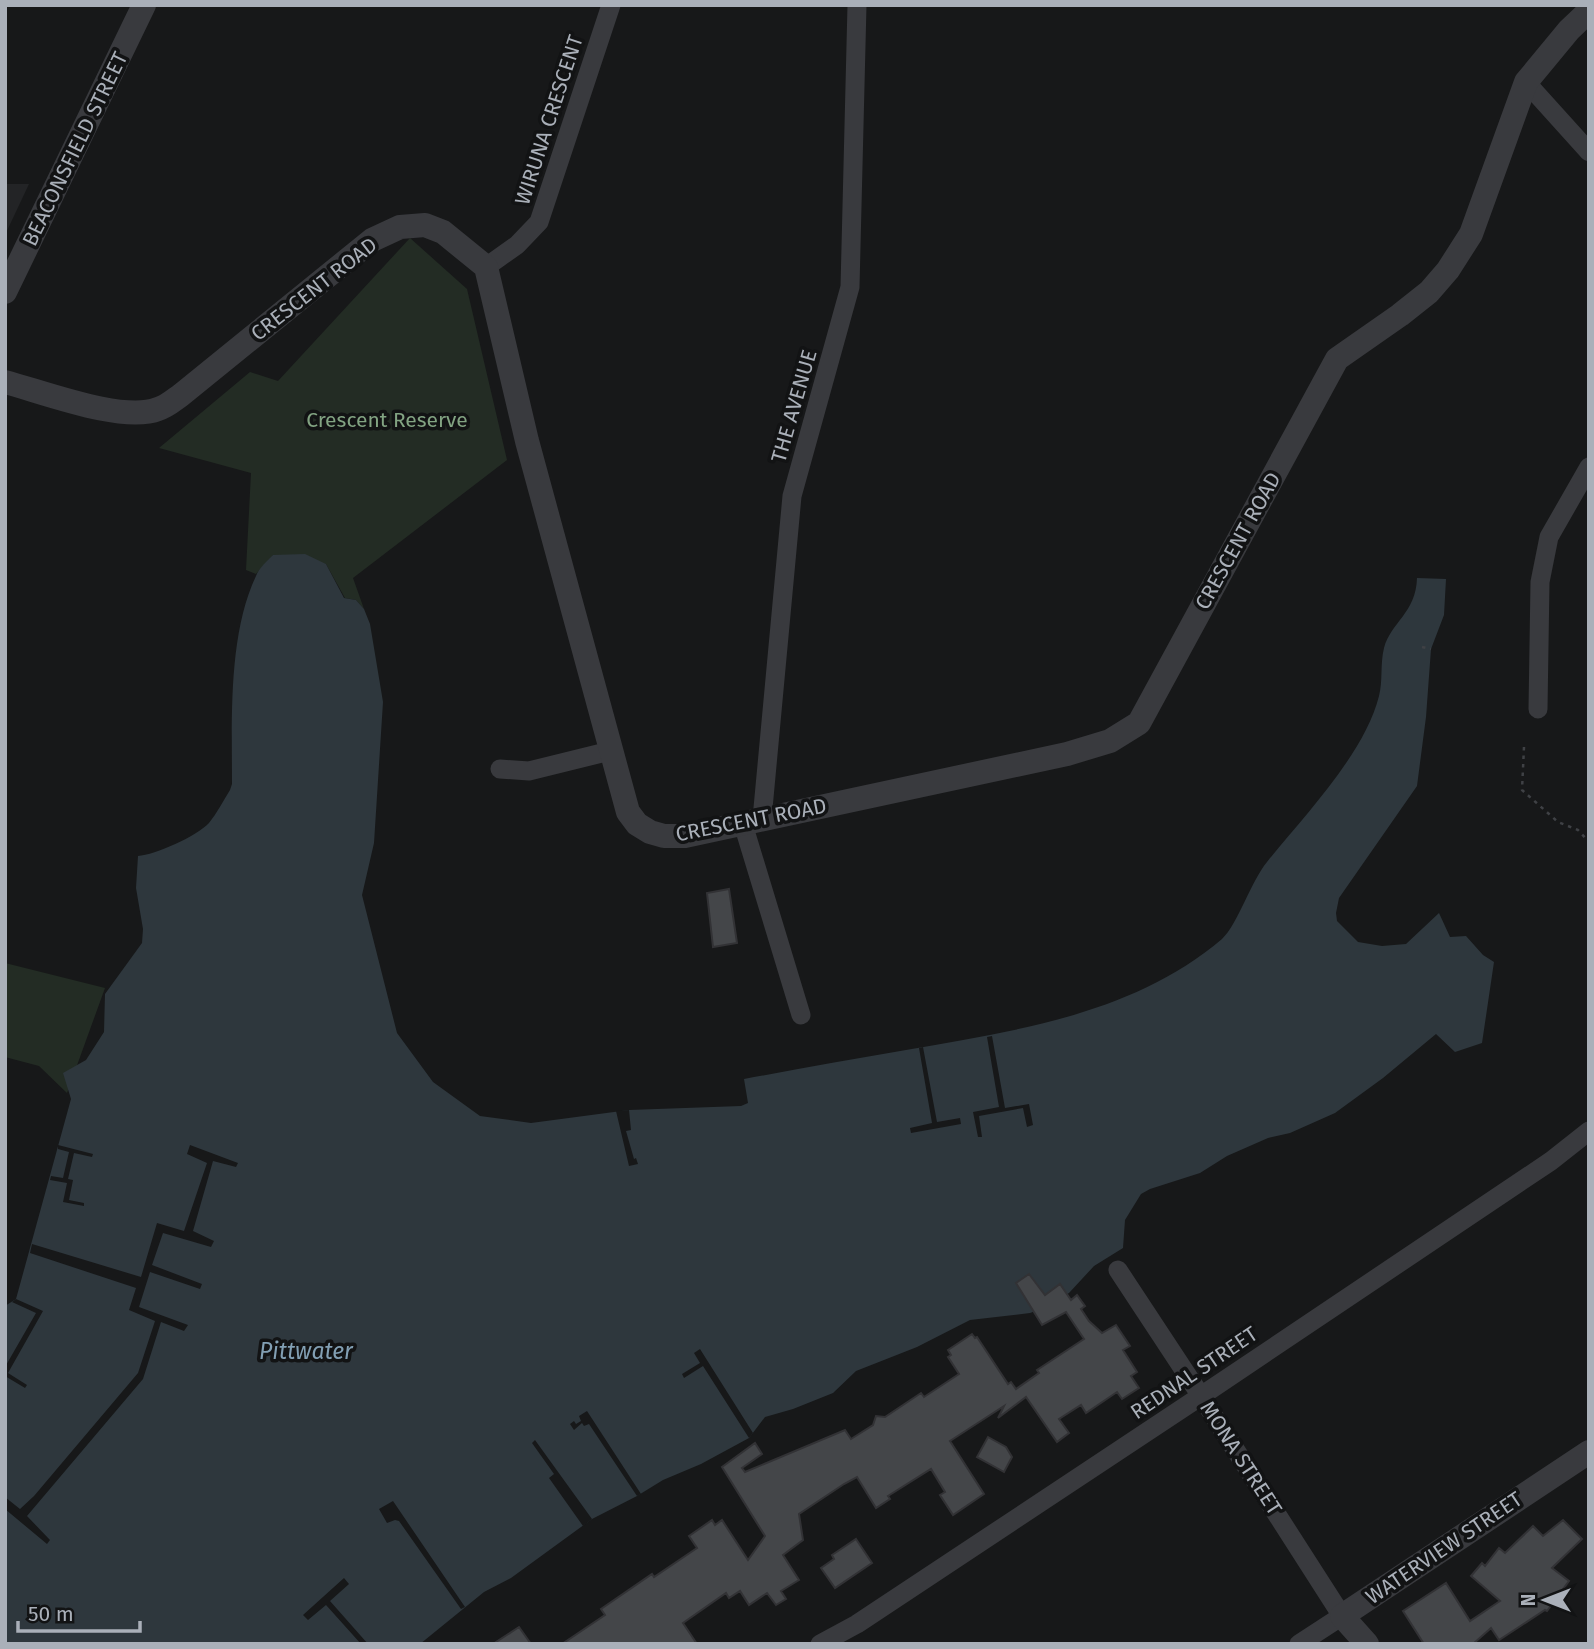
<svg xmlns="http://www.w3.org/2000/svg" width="1594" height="1649" font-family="'Fira Sans',sans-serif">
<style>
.built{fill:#232426}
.green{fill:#232c24}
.water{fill:#2e373d}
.pier{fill:#171819}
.building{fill:#444649;stroke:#323235;stroke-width:2}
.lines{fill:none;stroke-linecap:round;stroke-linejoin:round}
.path{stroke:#3f4145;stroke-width:2.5;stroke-dasharray:3.5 5;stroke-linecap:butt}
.minor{stroke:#393a3e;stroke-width:19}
.tertiary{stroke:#393a3e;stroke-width:24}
.labels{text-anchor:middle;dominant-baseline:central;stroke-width:7;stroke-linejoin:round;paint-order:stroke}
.street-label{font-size:21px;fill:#aab0b9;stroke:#121314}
.park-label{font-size:21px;fill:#82a382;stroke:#121314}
.water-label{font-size:23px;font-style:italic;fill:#829fb3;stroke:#121314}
</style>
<rect width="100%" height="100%" fill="#171819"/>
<!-- built -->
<path class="built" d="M5 184H29L5 235Z"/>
<!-- green -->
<path class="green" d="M410 238 467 289 507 460 353 578 364 609 356 600 345 598 326 564 273 555 256 574 246 570 251 473 159 448 250 372 278 381Z
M5 963 105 988 67 1093 39 1066 5 1057Z"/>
<!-- water -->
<path class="water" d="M305 554 326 564 344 598 356 600 364 609 370 624 383 702 374 843 362 895 397 1033 433 1082 480 1116 531 1123 629 1110 741 1106 748 1103 744 1079C798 1069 852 1059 906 1050 1015 1031 1134 1014 1222 939 1238 924 1251 881 1267 862 1304 816 1365 753 1379 696 1383 681 1380 664 1384 648 1391 622 1416 613 1417 578L1446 579 1444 615 1431 649 1426 717 1417 786 1339 898 1336 913 1337 921 1358 942 1382 946 1406 944 1439 913 1450 937 1466 936 1483 955 1494 962 1482 1043 1455 1052 1436 1034 1383 1078 1335 1113 1290 1133 1268 1138 1227 1156 1200 1173 1150 1189 1141 1194 1125 1220 1123 1248 1094 1266 1069 1293 1041 1309 1030 1313 970 1320 917 1347 856 1371 833 1393 793 1409 765 1417 749 1438 701 1464 663 1480 637 1496 592 1519 511 1578 484 1592 420 1644H5V1306L16 1299 71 1099 63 1073 86 1060 104 1032 105 994 142 943 143 929 136 888 138 856C155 855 197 836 209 823 217 813 223 801 230 790L232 784C232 720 228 635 256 576 259 568 267 561 273 555Z"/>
<!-- pier -->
<path class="pier" d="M992 1036 1005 1108 1029 1104 1033 1125 1027 1127 1023 1108 979 1116 982 1137H978L973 1112 999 1107 987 1037Z
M923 1047 937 1122 960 1118 961 1124 911 1133 910 1128 932 1123 919 1048Z
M629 1110 631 1130 626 1131 634 1159 636 1158 638 1164 629 1166 616 1111Z
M58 1145 93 1154 92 1157 74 1153 68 1179 73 1180 69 1200 84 1203V1206L63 1202 67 1183 50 1180 51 1176 63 1178 69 1152 58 1149Z
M190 1145 238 1163 236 1167 213 1161 193 1231 214 1241 211 1247 163 1233 152 1265 202 1284 200 1289 150 1272 139 1307 188 1325 184 1331 161 1322 143 1379 27 1516 50 1540 47 1544 5 1509V1497L20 1509 34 1496 138 1373 155 1321 129 1310 136 1288 30 1253 32 1244 141 1277 157 1223 184 1231 207 1163 187 1154Z
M16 1299 43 1311 8 1373 27 1385 25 1388 5 1376V1367L36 1313 12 1302Z
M700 1349 753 1433 749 1438 703 1366 684 1378 682 1374 700 1363 694 1353Z
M587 1411 641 1494 637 1496 589 1424 584 1426 582 1423 574 1430 570 1424 574 1421 576 1424 581 1421 579 1416Z
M535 1440 592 1519 583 1526 549 1478 554 1474 532 1443Z
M393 1501 465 1607 461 1609 399 1521 395 1520 387 1523 379 1509Z
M344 1578 349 1584 330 1601 368 1644H361L326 1605 308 1620 303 1615Z"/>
<!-- building -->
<path class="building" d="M729 889 737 943 713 947 707 893Z
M1029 1274 1045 1295 1060 1284 1071 1300 1077 1295 1085 1306 1081 1309 1089 1321 1102 1333 1116 1325 1130 1346 1123 1350 1137 1372 1131 1376 1139 1388 1122 1399 1117 1392 1086 1413 1081 1405 1059 1419 1069 1433 1057 1442 1026 1397 998 1418 1004 1406 950 1441 984 1494 953 1515 940 1495 945 1492 931 1469 888 1496 890 1499 876 1508 857 1477 844 1484 799 1514 803 1540 783 1555 799 1580 781 1591 786 1599 776 1605 767 1593 749 1605 740 1591 729 1598 726 1593 683 1623 697 1644H562L605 1615 601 1609 652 1574 654 1577 697 1548 689 1536 712 1520 715 1525 722 1520 748 1560 765 1536 722 1467 755 1443 762 1454 742 1468 745 1472 845 1430 851 1439 873 1425 876 1416 885 1417 921 1393 924 1397 959 1374 948 1357 951 1355 948 1350 972 1334 975 1338 977 1337 1008 1384 1011 1382 1016 1389 1039 1373 1037 1370 1084 1339 1066 1312 1042 1325 1016 1283Z
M988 1437 1006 1447 1012 1457 1004 1472 977 1457Z
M1563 1520 1582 1539 1552 1568 1569 1581 1547 1611 1545 1610 1499 1640 1491 1628 1473 1644H1424L1403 1611 1446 1583 1470 1621 1500 1601 1471 1576 1482 1563 1485 1566 1499 1548 1505 1553 1533 1526 1543 1536Z
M856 1539 872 1563 835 1588 821 1568 834 1559 832 1555Z
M519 1627 531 1644H493Z"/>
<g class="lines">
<!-- path -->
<path class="path" d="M1422 647 1431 649
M1524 747 1522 790 1558 822 1578 830 1589 842"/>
<!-- minor -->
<path class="minor" d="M1526 82 1589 152
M486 267 517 245 539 222 611 5
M1538 709 1540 582 1549 537 1589 467
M500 769 529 771 610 751
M762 819 792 496 850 287 857 5
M743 824 801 1015
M1118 1270 1201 1396 1342 1616 1299 1644
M820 1644 857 1624 1201 1396 1551 1161 1589 1131"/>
<!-- tertiary -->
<path class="tertiary" d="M5 292 144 5
M5 382C43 392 123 423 158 409 166 407 174 400 181 395L372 240 400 227 425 225 443 232 486 267 527 441 628 812 637 824 650 832 664 836H685L1067 754 1110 741 1139 723 1337 359 1400 315 1429 292 1448 270 1471 234 1526 82 1569 30 1589 11
M1367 1644 1342 1616 1589 1452"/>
</g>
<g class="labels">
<!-- street labels -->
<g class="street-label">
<text transform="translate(549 120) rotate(-72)">WIRUNA CRESCENT</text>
<text transform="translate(75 149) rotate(-64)">BEACONSFIELD STREET</text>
<text transform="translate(314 289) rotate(-38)">CRESCENT ROAD</text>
<text transform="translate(794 406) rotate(-74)">THE AVENUE</text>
<text transform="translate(1238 541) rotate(-61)">CRESCENT ROAD</text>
<text transform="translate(751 820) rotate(-11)">CRESCENT ROAD</text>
<text transform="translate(1194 1373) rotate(-34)">REDNAL STREET</text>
<text transform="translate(1241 1458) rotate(57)">MONA STREET</text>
<text transform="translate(1444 1548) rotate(-34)">WATERVIEW STREET</text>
</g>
<!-- park labels -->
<g class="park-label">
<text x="387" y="420">Crescent Reserve</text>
</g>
<!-- water labels -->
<g class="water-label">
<text x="306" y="1351">Pittwater</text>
</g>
</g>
<!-- border -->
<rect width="1594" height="1649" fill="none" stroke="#aab0b9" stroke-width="14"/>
<!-- north arrow -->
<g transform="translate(1545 1600) rotate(270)" stroke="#121314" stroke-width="5" paint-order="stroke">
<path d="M0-5L12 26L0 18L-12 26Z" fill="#aab0b9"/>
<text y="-10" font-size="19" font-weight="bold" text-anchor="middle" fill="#aab0b9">N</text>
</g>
<!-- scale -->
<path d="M18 1621v10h122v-10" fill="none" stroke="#aab0b9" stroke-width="3.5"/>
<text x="28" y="1621" font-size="21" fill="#aab0b9" stroke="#121314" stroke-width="5" paint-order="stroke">50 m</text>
</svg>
